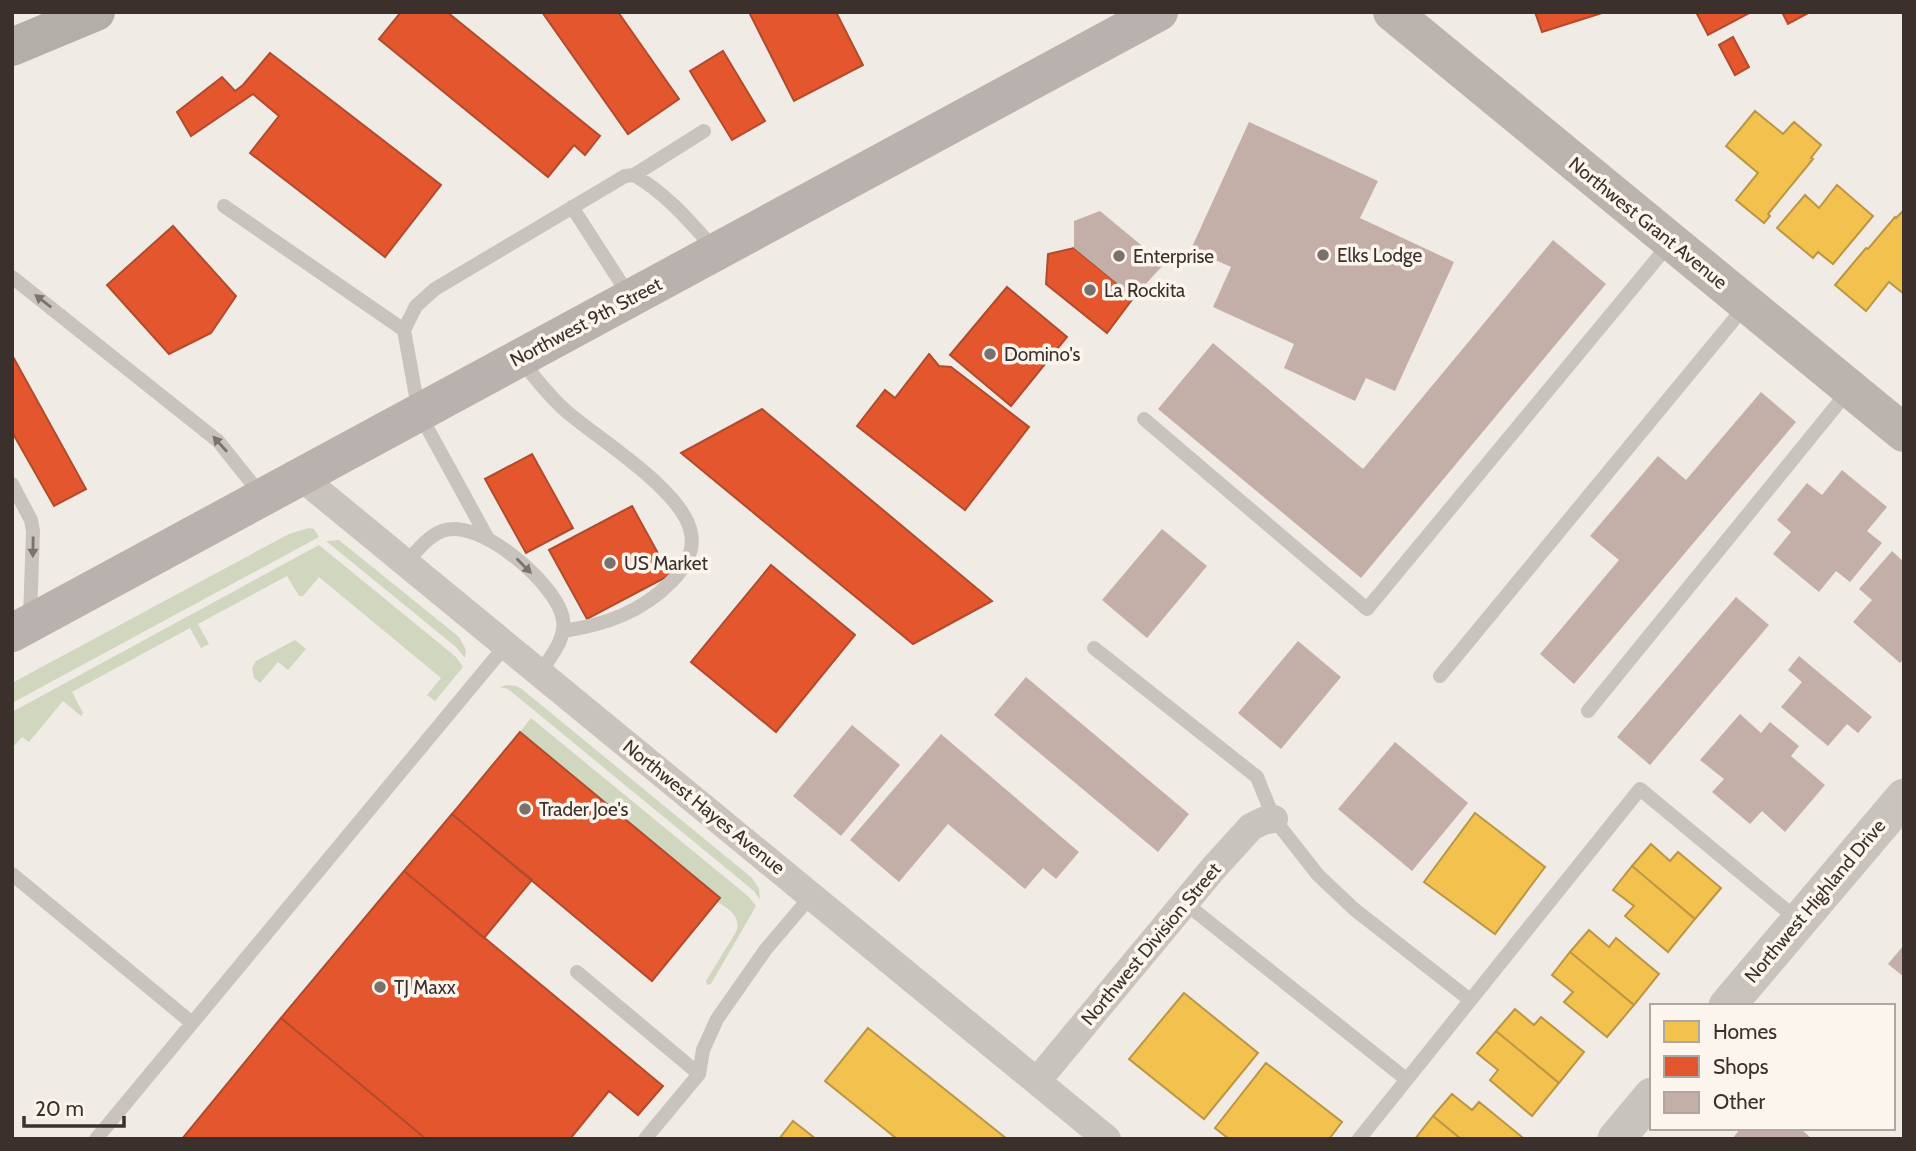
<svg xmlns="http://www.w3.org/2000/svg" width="1916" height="1151" font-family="Cabin,sans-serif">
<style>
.green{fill:#d1d6bf}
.homes{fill:#f2c14e;stroke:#bb9644;stroke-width:2}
.shops{fill:#e4572e;stroke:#b14b2d;stroke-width:2}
.building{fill:#c3afa7}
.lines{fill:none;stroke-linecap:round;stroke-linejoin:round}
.service{stroke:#c9c3be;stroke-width:14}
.minor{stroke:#c9c3be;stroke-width:28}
.tertiary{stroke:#c9c3be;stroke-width:37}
.secondary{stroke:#bab3ae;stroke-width:38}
.primary{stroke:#b8b1ad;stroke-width:38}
.trunk{stroke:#b4aea8;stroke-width:38}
.oneway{fill:#7b726d}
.poi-dot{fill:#7a716c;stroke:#fbf5ee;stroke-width:2.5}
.labels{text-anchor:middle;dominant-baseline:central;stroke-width:7;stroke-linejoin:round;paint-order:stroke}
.street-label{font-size:19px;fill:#3b302b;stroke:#fbf5ee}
.poi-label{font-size:19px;fill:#3b302b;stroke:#fbf5ee;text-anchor:start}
</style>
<rect width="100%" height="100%" fill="#f0ebe5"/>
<!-- green -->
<path class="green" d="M309 528 314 529 319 537 12 703V683L289 534Z
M339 540 459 637 466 650 465 658 456 647 326 541Z
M319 545 456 657 463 667 435 701 427 695 441 678 319 577 303 596H299L287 576 198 624 209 644 201 648 190 628 72 692 83 713 81 716 63 701 29 742 22 737 12 748V712Z
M295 640 306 649 288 670 278 662 260 683 254 678 252 668 256 661Z
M506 685 517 686 523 690 752 878 759 889 760 900 754 891 508 689 500 687Z
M531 718 749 897 756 906 711 984 707 985 706 981 736 932C742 918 729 908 717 902L720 898 520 732Z"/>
<!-- homes -->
<path class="homes" d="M1755 111 1783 134 1794 122 1821 145 1811 158 1813 159 1768 214 1770 216 1764 223 1736 200 1758 173 1726 146Z
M1837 185 1873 216 1833 264 1818 252 1813 258 1777 228 1805 195 1819 208Z
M1904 210V294L1889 282 1866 311 1835 285 1866 248 1868 249 1895 217 1896 218Z
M1475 813 1545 867 1495 934 1424 882Z
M1651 844 1670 861 1678 852 1721 888 1695 919 1632 866Z
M1632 866 1695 919 1668 952 1625 916 1634 906 1613 890Z
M1589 930 1609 947 1616 938 1659 974 1634 1005 1570 952Z
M1570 952 1634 1005 1607 1037 1564 1002 1573 992 1552 975Z
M1184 993 1258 1053 1204 1119 1129 1059Z
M1515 1009 1534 1025 1541 1017 1584 1052 1559 1083 1496 1031Z
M868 1028 1007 1139H897L825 1081Z
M1496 1031 1559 1083 1532 1116 1490 1080 1498 1070 1477 1053Z
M1266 1063 1342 1122 1329 1139H1229L1215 1128Z
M1452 1094 1472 1110 1479 1102 1522 1137 1520 1139H1461L1433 1116Z
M1433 1116 1461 1139H1415Z
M793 1121 816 1139H779Z"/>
<!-- shops -->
<path class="shops" d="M401 12H447L600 136 585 155 574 145 548 177 379 39Z
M542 12H618L679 99 628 134Z
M749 12H836L863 65 794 101Z
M1535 12H1605L1542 32Z
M1696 12H1751L1708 35Z
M1782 12H1810L1788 24Z
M1733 37 1749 67 1735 75 1719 45Z
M723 51 765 121 732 140 690 71Z
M270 53 441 185 385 257 250 153 279 116 253 94 191 136 177 112 222 77 235 91 243 85Z
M173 226 236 296 211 333 169 354 107 285Z
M1074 248 1134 297 1107 333 1046 284 1048 254Z
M1007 287 1067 337 1011 406 950 355Z
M929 354 939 366 951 367 1029 427 965 510 857 426 885 390 895 398Z
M12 355 86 489 54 506 12 432Z
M762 409 992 601 913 644 681 453Z
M532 454 573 528 526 553 485 479Z
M632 506 670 575 587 619 549 550Z
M771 565 855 635 776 732 691 662Z
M520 732 720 898 652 981 452 814Z
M452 814 532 880 484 938 404 871Z
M404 871 663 1086 638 1115 609 1091 570 1139H426L281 1018Z
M281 1018 426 1139H182Z"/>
<!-- building -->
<path class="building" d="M1249 122 1378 181 1360 218 1454 262 1395 391 1366 378 1355 401 1284 368 1294 344 1213 307 1231 267 1191 249Z
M1100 211 1164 264 1134 297 1074 248V221Z
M1553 240 1606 284 1361 578 1158 409 1213 343 1363 469Z
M1761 392 1796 422 1574 684 1540 654 1619 560 1590 536 1658 456 1686 480Z
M1842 470 1887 507 1867 531 1882 543 1850 582 1836 571 1819 592 1773 554 1791 532 1777 520 1807 483 1822 495Z
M1162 529 1207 566 1147 638 1102 600Z
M1892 551 1904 562V659L1900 663 1853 622 1872 600 1859 589Z
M1736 597 1769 625 1650 765 1617 737Z
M1298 641 1341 677 1281 749 1238 713Z
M1799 656 1872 717 1858 733 1847 724 1828 746 1781 707 1802 682 1788 670Z
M1026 677 1189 814 1158 852 994 715Z
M1740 714 1761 733 1770 722 1799 746 1791 756 1825 785 1785 832 1762 811 1750 824 1712 792 1724 779 1700 760Z
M852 725 900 765 841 836 793 796Z
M941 734 1079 852 1056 879 1043 868 1025 889 948 824 899 882 850 840Z
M1395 742 1468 803 1412 871 1338 809Z
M1904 945V977L1888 964Z
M1741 1128H1800L1812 1139H1732Z"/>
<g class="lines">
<!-- service -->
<path class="service" d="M634 175 704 131
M224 206 404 330
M572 207 630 297
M12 277 218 441 262 496
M520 359C535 378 549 396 566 411 598 439 684 491 691 533 695 551 684 569 672 581 642 612 605 625 563 631
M1144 419 1367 609 1670 243
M12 484 31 520 33 531 30 617
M487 537 419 413 404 330 416 306 435 289 625 176 634 175C667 194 691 223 716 251
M406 563C416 552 427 537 442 531 479 516 559 586 563 620 566 640 550 657 540 673
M1094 648 1257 777 1274 819 1318 875 1354 909 1470 1000
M1440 676 1746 305
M1588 711 1849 390
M12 874 192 1023
M1185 903 1406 1079
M577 972 699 1074
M96 1139 506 645
M645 1139 699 1074 703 1050 717 1019 766 949 812 895
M1359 1139 1640 789 1798 920"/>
<!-- minor -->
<path class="minor" d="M301 477 1107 1139
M1037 1081 1212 870 1251 827 1263 821 1274 819"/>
<!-- tertiary -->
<path class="tertiary" d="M1727 1006 1904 797
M1616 1139 1652 1096"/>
<!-- secondary -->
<path class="secondary" d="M1392 12 1904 433"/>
<!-- primary -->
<path class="primary" d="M12 633 1159 12"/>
<!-- trunk -->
<path class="trunk" d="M12 47 96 12"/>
</g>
<!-- one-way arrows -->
<defs><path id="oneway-solid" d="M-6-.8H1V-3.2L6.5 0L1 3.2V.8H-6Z" transform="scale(1.75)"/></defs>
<g class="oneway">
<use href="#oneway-solid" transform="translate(43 301) rotate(-142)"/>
<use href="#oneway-solid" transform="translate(220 444) rotate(-132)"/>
<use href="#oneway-solid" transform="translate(33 547) rotate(91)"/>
<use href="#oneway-solid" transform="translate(524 566) rotate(45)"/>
</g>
<!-- markers -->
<g class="poi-dot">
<circle cx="1323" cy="255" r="7"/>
<circle cx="1119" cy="256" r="7"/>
<circle cx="1090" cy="290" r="7"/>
<circle cx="990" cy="354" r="7"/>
<circle cx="610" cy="563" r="7"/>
<circle cx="525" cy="809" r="7"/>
<circle cx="380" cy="987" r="7"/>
</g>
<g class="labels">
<!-- street labels -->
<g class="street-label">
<text transform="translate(1648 223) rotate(39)">Northwest Grant Avenue</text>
<text transform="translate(586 322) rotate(-28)">Northwest 9th Street</text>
<text transform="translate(704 807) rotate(39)">Northwest Hayes Avenue</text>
<text transform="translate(1815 901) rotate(-50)">Northwest Highland Drive</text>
<text transform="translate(1151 944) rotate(-50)">Northwest Division Street</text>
</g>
<!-- poi labels -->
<g class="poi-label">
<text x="1337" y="255">Elks Lodge</text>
<text x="1133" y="256">Enterprise</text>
<text x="1104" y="290">La Rockita</text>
<text x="1004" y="354">Domino's</text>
<text x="624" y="563">US Market</text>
<text x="539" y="809">Trader Joe's</text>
<text x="394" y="987">TJ Maxx</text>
</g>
</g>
<!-- border -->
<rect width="1916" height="1151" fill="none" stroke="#3b302b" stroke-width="28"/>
<!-- legend -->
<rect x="1650" y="1004" width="245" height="126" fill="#fbf5ee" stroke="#aea6a0" stroke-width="2"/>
<rect x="1664" y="1021" width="35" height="21" fill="#f2c14e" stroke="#aea6a0" stroke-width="2"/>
<text x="1713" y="1039" font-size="21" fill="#3b302b">Homes</text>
<rect x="1664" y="1056" width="35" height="21" fill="#e4572e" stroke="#aea6a0" stroke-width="2"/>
<text x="1713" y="1074" font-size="21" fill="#3b302b">Shops</text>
<rect x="1664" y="1092" width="35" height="21" fill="#c3afa7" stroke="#aea6a0" stroke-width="2"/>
<text x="1713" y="1109" font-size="21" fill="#3b302b">Other</text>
<!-- scale -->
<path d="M24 1116v10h100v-10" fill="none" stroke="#3b302b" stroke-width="3.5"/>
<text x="35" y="1116" font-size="21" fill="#3b302b" stroke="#fbf5ee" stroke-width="5" paint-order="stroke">20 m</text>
</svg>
